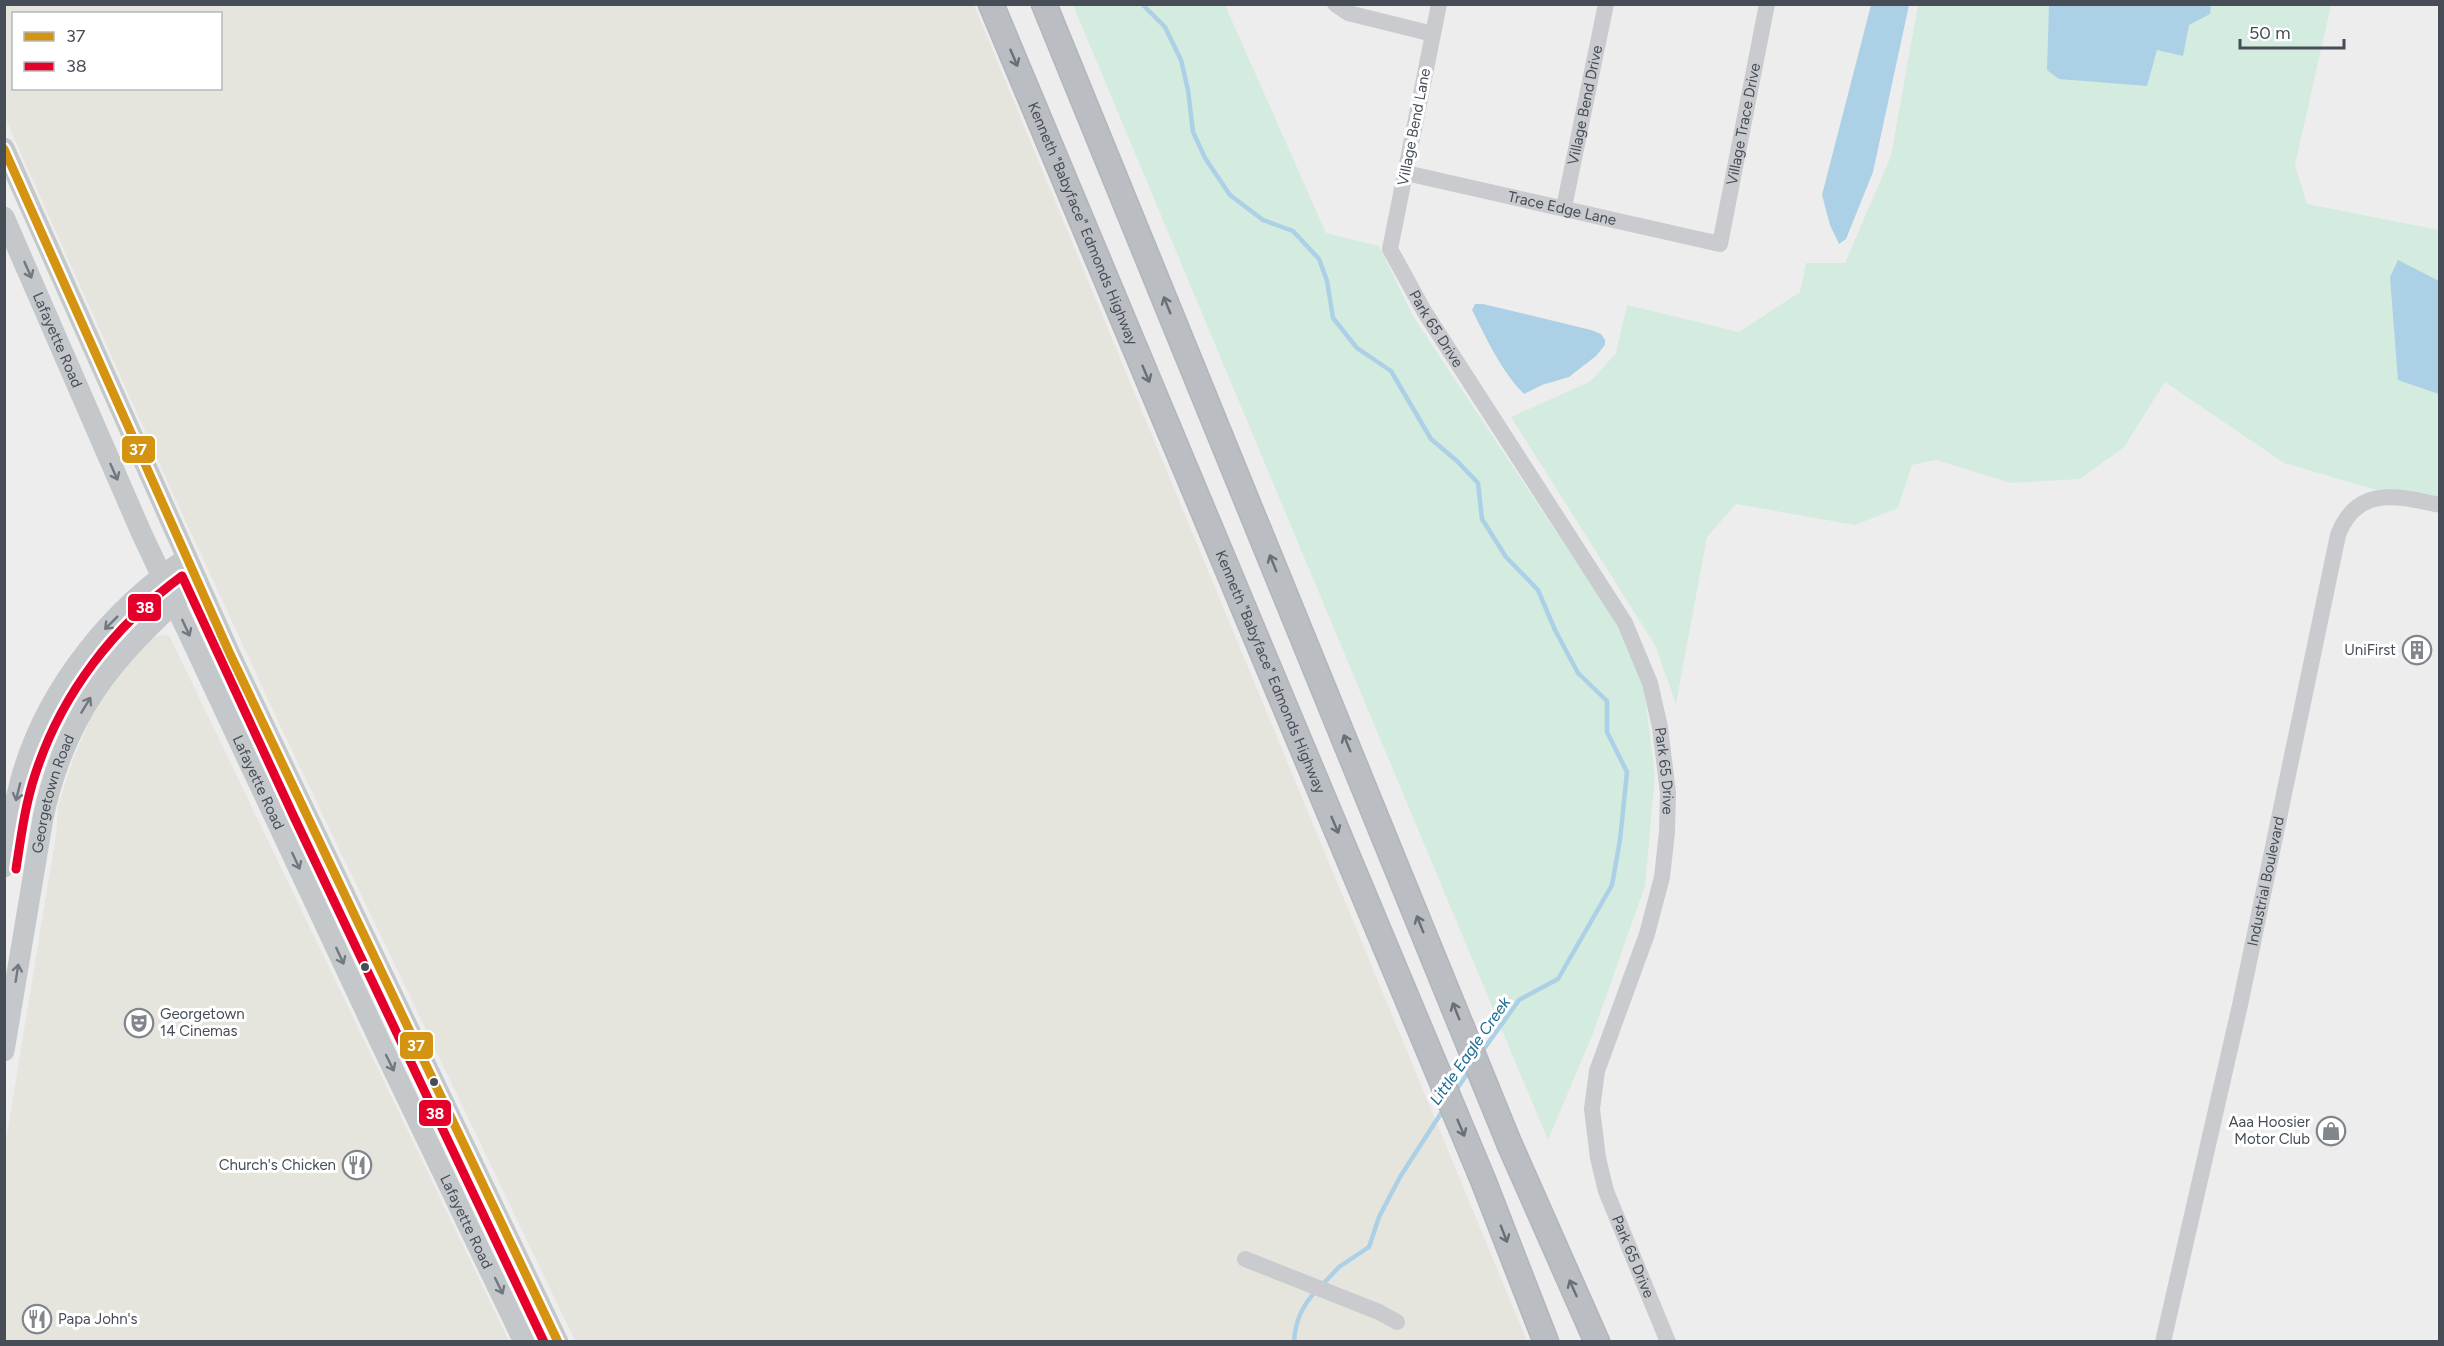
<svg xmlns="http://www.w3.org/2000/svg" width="2444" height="1346" font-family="Figtree,sans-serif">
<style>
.commercial{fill:#e6e5dd;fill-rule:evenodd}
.green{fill:#d4ebe0}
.water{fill:#acd0e5}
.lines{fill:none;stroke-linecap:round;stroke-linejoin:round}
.stream{stroke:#acd0e5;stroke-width:4.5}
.highway-casing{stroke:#b3b5bc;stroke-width:27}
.minor{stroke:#c9cbce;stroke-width:16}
.major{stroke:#c5c8cb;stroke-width:21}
.highway{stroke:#babdc2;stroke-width:24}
.bus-1-casing{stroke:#fff;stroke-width:14}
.bus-2-casing{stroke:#fff;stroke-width:14}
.bus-1{stroke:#d49411;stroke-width:9}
.bus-2{stroke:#e4002b;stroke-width:9}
.oneway{stroke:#696f77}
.oneway2{stroke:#727880}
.bus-dot{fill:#464d57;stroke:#fff;stroke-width:2}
.labels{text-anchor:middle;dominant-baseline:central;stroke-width:6;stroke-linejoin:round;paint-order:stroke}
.street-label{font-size:15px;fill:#464d57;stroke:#fff}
.poi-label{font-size:15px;fill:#464d57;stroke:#fff;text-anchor:end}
.water-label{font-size:16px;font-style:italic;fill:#1a6a97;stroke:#fff}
.line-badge{stroke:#fff;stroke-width:2}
.badge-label{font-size:16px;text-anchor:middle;font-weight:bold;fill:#fff}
</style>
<rect width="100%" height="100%" fill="#eeeded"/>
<!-- commercial -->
<path class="commercial" d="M4 5H974L1527 1341H575L276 717 170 487 14 138 5 116ZM14 14H220V88H14Z
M163 635 170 637 509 1341 5 1342V1146L56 835 58 806 73 759 90 720 108 689 132 656 152 637Z"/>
<!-- green -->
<path class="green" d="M1073 5H1225L1326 233 1379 246 1413 316 1625 636 1643 681 1655 776 1645 886 1592 1036 1548 1140Z
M1918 5H2331L2295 165 2307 204 2439 230V505L2397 496 2284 463 2165 382 2124 447 2080 479 2011 483 1936 460 1912 465 1898 508 1855 525 1736 504 1707 537 1676 704 1655 645 1511 417 1591 381 1616 353 1627 305 1739 332 1800 292 1806 263H1845L1891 156Z"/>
<!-- water -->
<path class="water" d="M1871 5H1909L1873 172 1846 239 1839 244 1830 225 1822 195Z
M2049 5V4L2211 5 2210 14 2189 25 2183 56 2157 50 2147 86 2059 79 2047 70Z
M2398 260 2439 281V394L2398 380 2390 277Z
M1475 304H1483L1591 330 1601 334 1605 340V345L1596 356 1569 377 1542 385 1524 394C1502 372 1486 338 1472 310Z"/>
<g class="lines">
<!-- stream -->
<path class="stream" d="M1142 4 1165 27 1181 60 1188 90 1193 132 1205 158 1230 195 1263 220 1293 231 1319 259 1327 281 1333 318 1357 348 1391 371 1431 439 1457 461 1478 483 1482 519 1506 557 1538 590 1555 630 1578 673 1607 701V732L1627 772 1620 840 1612 885 1558 979 1519 1000 1481 1053
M1454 1093 1470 1070
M1323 1284 1339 1267 1369 1247 1379 1217 1400 1177 1445 1107
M1294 1342C1295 1322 1303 1304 1317 1290"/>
<!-- highway casing -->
<g class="highway-casing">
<g id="highway">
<path id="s7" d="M991 4 1483 1180 1546 1342"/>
<path d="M1044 4 1509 1143 1597 1342"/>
</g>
</g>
<!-- minor -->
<g class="minor">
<path d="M1335 4 1348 13 1433 34"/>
<path id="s1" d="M1439 4 1390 249 1424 311 1625 623 1650 683 1660 727 1668 793 1667 832 1662 877 1647 934 1597 1071 1592 1109 1598 1158 1606 1191 1668 1342"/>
<path id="s2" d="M1406 173 1720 244 1767 4"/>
<path id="s3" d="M1564 207 1606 4"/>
<path d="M1245 1259 1379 1312 1397 1322"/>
<path id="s4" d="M2163 1342 2240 1005 2338 535C2357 485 2398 496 2440 505"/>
</g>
<!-- major -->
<g class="major">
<path d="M4 148 230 654 558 1342"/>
<path id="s5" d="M4 217 141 532 382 1046 524 1342"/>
<path d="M4 867C9 835 14 803 23 772 49 685 113 608 187 558"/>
<path id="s6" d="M4 1051 43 818C56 756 81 702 123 655 146 628 173 605 197 580"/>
</g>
<!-- highway -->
<use href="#highway" class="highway"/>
<!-- bus-1 casing -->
<g class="bus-1-casing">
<path id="bus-1" d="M4 149 230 654 558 1342"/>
</g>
<!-- bus-2 casing -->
<g class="bus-2-casing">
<path id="bus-2" d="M16 869C21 837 25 805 35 775 61 694 114 626 182 576L294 817 544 1342"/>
</g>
<!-- bus-1 -->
<use href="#bus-1" class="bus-1"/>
<!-- bus-2 -->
<use href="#bus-2" class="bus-2"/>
</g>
<!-- one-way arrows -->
<defs><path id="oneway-shaft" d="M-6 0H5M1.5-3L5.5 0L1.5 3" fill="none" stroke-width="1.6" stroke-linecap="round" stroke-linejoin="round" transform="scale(1.5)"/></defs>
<g class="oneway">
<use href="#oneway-shaft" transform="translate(1014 58) rotate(67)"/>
<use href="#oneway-shaft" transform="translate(1167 305) rotate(-112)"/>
<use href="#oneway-shaft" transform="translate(1146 374) rotate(67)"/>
<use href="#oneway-shaft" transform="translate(1273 563) rotate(-112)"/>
<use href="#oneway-shaft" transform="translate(1347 743) rotate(-112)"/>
<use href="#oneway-shaft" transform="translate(1335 825) rotate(67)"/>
<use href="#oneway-shaft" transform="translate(1420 924) rotate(-112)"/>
<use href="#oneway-shaft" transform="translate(1456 1011) rotate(-112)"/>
<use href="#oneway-shaft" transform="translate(1461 1128) rotate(67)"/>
<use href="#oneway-shaft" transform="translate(1504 1234) rotate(69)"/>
<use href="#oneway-shaft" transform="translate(1573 1288) rotate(-114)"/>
</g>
<g class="oneway2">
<use href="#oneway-shaft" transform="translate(28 270) rotate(66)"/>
<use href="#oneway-shaft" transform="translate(114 472) rotate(66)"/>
<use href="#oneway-shaft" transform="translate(111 623) rotate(135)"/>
<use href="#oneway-shaft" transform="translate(186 628) rotate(65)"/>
<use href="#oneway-shaft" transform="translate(86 705) rotate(-59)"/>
<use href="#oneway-shaft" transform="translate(18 792) rotate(104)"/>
<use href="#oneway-shaft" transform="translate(296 861) rotate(65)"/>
<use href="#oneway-shaft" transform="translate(340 956) rotate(65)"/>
<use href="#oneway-shaft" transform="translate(17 973) rotate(-81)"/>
<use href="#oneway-shaft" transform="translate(390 1063) rotate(64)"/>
<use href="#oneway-shaft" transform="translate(499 1286) rotate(64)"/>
</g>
<!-- icons -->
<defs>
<g id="building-ring" transform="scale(1.5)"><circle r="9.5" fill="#fff" stroke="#81858c" stroke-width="1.5"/><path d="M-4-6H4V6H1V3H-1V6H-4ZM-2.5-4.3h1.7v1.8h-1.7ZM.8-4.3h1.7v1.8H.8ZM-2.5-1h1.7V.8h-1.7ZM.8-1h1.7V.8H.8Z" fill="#81858c"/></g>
<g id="theatre-ring" transform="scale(1.5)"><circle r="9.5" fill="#fff" stroke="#81858c" stroke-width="1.5"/><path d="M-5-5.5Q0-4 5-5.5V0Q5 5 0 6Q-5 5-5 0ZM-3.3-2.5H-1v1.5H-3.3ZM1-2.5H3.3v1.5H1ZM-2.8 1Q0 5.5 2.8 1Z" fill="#81858c"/></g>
<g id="shop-ring" transform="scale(1.5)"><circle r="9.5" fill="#fff" stroke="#81858c" stroke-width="1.5"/><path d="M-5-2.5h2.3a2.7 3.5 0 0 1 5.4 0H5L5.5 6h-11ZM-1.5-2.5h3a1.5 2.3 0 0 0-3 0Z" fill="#81858c"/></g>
<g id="restaurant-ring" transform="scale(1.5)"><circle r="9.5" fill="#fff" stroke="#81858c" stroke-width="1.5"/><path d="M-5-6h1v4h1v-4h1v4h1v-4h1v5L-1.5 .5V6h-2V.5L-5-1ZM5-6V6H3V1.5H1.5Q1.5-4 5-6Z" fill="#81858c"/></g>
</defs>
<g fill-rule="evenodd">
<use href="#building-ring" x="2417" y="650"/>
<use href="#theatre-ring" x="139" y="1023"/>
<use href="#shop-ring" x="2331" y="1131"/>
<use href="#restaurant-ring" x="357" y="1165"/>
<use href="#restaurant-ring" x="37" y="1319"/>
</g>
<!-- markers -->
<g class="bus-dot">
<circle cx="365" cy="967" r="5"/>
<circle cx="434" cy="1082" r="5"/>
</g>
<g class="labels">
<!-- street labels -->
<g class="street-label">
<text stroke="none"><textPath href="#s3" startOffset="104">Village Bend Drive</textPath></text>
<text stroke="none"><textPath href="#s2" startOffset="444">Village Trace Drive</textPath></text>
<text transform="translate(1414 127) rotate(-79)">Village Bend Lane</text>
<text stroke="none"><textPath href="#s2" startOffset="160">Trace Edge Lane</textPath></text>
<text stroke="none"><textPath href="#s7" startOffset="238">Kenneth "Babyface" Edmonds Highway</textPath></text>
<text stroke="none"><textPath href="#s1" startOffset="342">Park 65 Drive</textPath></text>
<text stroke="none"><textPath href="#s5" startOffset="134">Lafayette Road</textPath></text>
<text stroke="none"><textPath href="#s7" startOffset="724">Kenneth "Babyface" Edmonds Highway</textPath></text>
<text stroke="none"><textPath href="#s1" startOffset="846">Park 65 Drive</textPath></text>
<text stroke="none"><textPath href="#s5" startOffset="620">Lafayette Road</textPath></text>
<text stroke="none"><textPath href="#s6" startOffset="262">Georgetown Road</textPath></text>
<text stroke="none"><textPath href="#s4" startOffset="472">Industrial Boulevard</textPath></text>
<text stroke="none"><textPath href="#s5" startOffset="1106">Lafayette Road</textPath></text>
<text stroke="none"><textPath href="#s1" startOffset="1350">Park 65 Drive</textPath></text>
</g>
<!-- poi labels -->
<g class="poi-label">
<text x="2396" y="650">UniFirst</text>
<text x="160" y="1014" text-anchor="start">Georgetown<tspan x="160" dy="17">14 Cinemas</tspan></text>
<text x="2310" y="1122">Aaa Hoosier<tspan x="2310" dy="17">Motor Club</tspan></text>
<text x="336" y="1165">Church's Chicken</text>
<text x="58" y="1319" text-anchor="start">Papa John's</text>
</g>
<!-- water labels -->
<g class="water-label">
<text transform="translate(1470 1051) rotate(-55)">Little Eagle Creek</text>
</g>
</g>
<g class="line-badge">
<rect x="121" y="435" width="35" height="29" rx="6" fill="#d49411"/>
<rect x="127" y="593" width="35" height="29" rx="6" fill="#e4002b"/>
<rect x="399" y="1031" width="35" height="29" rx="6" fill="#d49411"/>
<rect x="418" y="1099" width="34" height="28" rx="6" fill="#e4002b"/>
</g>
<g class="badge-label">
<text x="138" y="455">37</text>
<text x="145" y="613">38</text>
<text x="416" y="1051">37</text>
<text x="435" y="1119">38</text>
</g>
<!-- border -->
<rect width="2444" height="1346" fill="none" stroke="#464d57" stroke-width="12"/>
<!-- legend -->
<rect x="12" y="12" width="210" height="78" fill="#ffffff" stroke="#b5b8bc" stroke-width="1.5"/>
<rect x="24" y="32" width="30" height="9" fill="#d49411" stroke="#b5b8bc" stroke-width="1.5"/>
<text x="66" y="42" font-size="18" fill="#464d57">37</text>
<rect x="24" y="62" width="30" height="9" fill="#e4002b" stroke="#b5b8bc" stroke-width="1.5"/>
<text x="66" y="72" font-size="18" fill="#464d57">38</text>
<!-- scale -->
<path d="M2240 39v9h104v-9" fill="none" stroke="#464d57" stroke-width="3"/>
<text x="2249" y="39" font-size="18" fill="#464d57" stroke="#ffffff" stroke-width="4.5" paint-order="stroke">50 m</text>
</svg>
